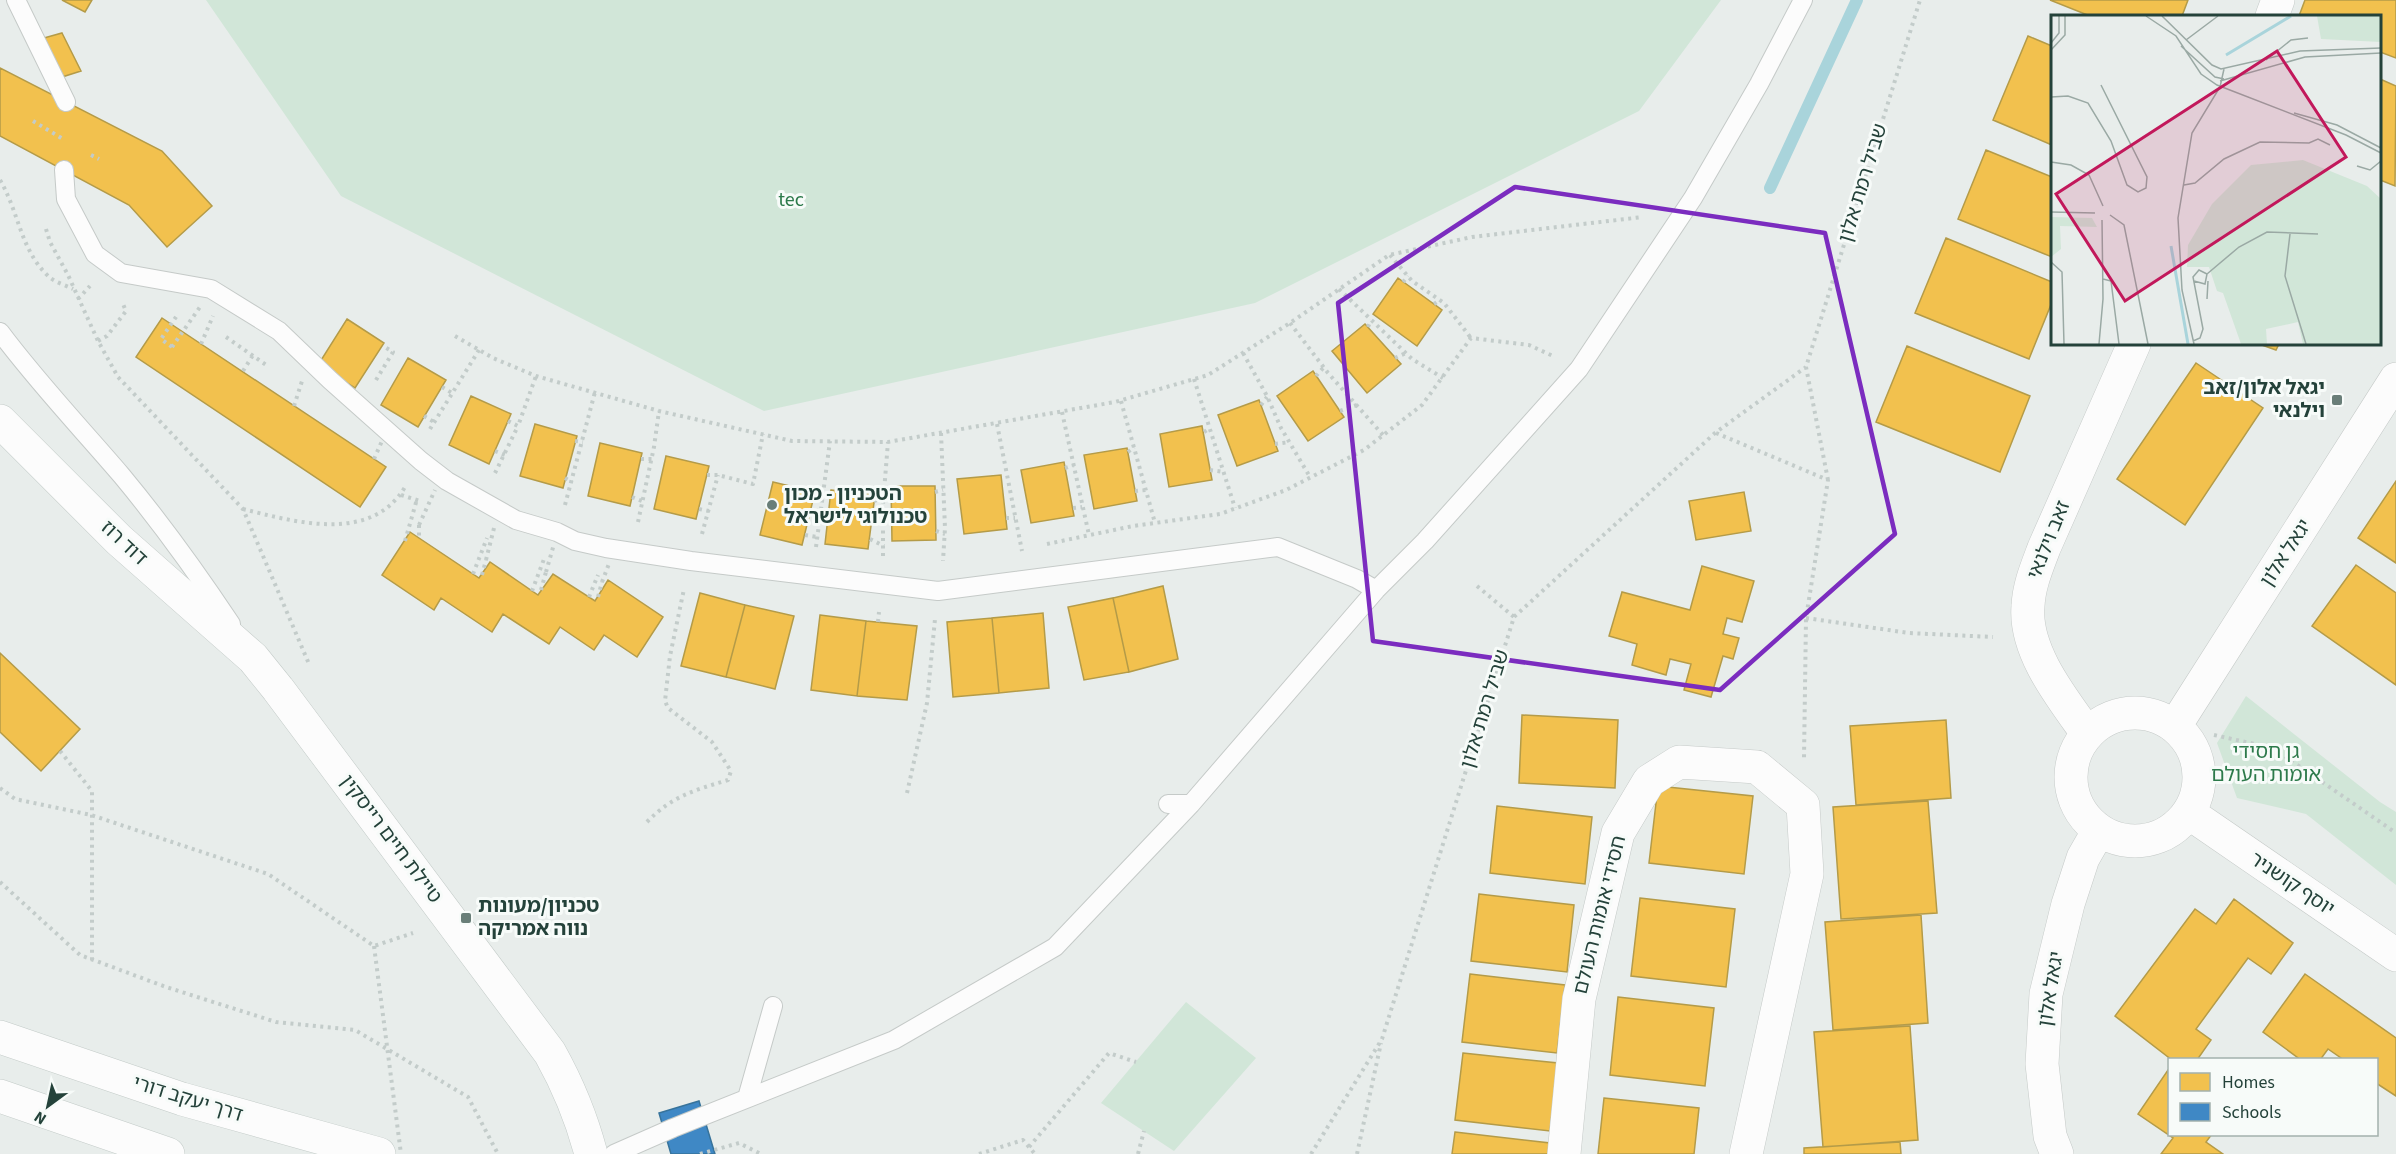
<svg xmlns="http://www.w3.org/2000/svg" width="2396" height="1154" font-family="'Source Sans 3','Noto Sans Hebrew',sans-serif">
<style>
.green{fill:#d1e6d8}
.homes{fill:#f2c14e;stroke:#b49b48;stroke-width:1.5}
.schools{fill:#3f88c5;stroke:#37739b;stroke-width:1.5}
.lines{fill:none;stroke-linecap:round;stroke-linejoin:round}
.stream{stroke:#a9d4db;stroke-width:12}
.lane-casing{stroke:#c5cac8;stroke-width:20}
.street-casing{stroke:#c5cac8;stroke-width:34}
.secondary-casing{stroke:#c3cbc8;stroke-width:34}
.path{stroke:#c3ccca;stroke-width:4;stroke-dasharray:3 4.5;stroke-linecap:butt}
.lane{stroke:#fcfcfc;stroke-width:18}
.street{stroke:#fcfcfc;stroke-width:33}
.secondary{stroke:#fcfcfc;stroke-width:33}
.path-bridge{stroke:#c3ccca;stroke-width:4;stroke-dasharray:3 4.5;stroke-linecap:butt}
.marked{fill:none;stroke:#7b2cbf;stroke-width:4.5;stroke-linejoin:round}
.poi-dot{fill:#697e78;stroke:#f7fbf9;stroke-width:2}
.labels{text-anchor:middle;dominant-baseline:central;stroke-width:6;stroke-linejoin:round;paint-order:stroke}
.street-label{font-size:20px;fill:#24423a;stroke:#f7fbf9}
.park-label{font-size:20px;fill:#2d7a4b;stroke:#f7fbf9}
.poi-label{font-size:20px;font-weight:bold;fill:#24423a;stroke:#f7fbf9;text-anchor:start}
.inset-river{fill:none;stroke:#a9d4db;stroke-width:3}
.inset-road{fill:none;stroke:#9aa9a4;stroke-width:1.5}
.view{fill:#c2185b;fill-opacity:0.15;stroke:#c2185b;stroke-width:3}
.inset-edge{fill:none;stroke:#24423a;stroke-width:3}
</style>
<rect width="100%" height="100%" fill="#e8edeb"/>
<!-- green -->
<path class="green" d="M206 0H1721L1639 111 1255 303 764 411 341 196Z
M2246 696 2380 802 2396 812V885L2306 814 2237 798 2217 743Z
M1186 1002 1256 1058 1174 1151 1101 1103Z"/>
<!-- homes -->
<path class="homes" d="M62 0H92L85 12Z
M2050 0H2188L2182 16H2090Z
M2305 0H2396V58L2380 52V16H2299Z
M62 33 81 71 62 77 44 38Z
M2028 36 2052 46V145L1993 120Z
M0 68 162 151 212 206 167 247 129 205 0 136Z
M2380 79 2396 86 2395 186 2380 180Z
M1986 150 2052 177V257L1958 219Z
M1946 238 2052 282V302L2029 359 1915 313Z
M1398 278 1442 310 1417 346 1373 314Z
M162 318 386 467 360 507 136 357Z
M347 319 384 343 355 388 318 365Z
M1365 324 1401 364 1367 393 1332 351Z
M2259 344H2279L2276 350Z
M1907 346 2030 396 2000 472 1876 422Z
M408 358 446 380 418 427 381 405Z
M2196 363 2263 408 2185 525 2117 479Z
M1313 371 1344 417 1308 441 1277 396Z
M471 396 511 414 489 464 449 445Z
M1259 400 1278 451 1237 466 1218 415Z
M535 424 577 436 563 488 520 476Z
M1202 426 1212 480 1169 487 1160 434Z
M600 443 642 453 630 506 588 496Z
M1127 448 1137 501 1094 509 1084 455Z
M666 456 709 466 696 519 654 509Z
M1064 462 1074 516 1031 523 1021 470Z
M1001 475 1007 529 964 534 957 479Z
M2396 481V563L2358 538Z
M773 482 815 492 802 545 760 535Z
M891 486H935L936 540 892 541Z
M831 490 875 495 868 549 825 544Z
M1744 492 1751 531 1696 540 1689 501Z
M410 532 479 578 490 562 538 595 553 574 595 601 608 580 663 617 637 657 604 635 594 650 560 627 549 644 503 614 492 632 441 598 434 610 382 575Z
M2356 565 2396 593V685L2312 626Z
M1702 566 1754 581 1742 622 1727 618 1723 634 1739 638 1733 659 1723 656 1711 697 1684 690 1691 664 1670 659 1666 675 1632 665 1637 644 1609 636 1622 592 1690 610Z
M1163 586 1178 659 1129 672 1113 598Z
M700 593 745 605 726 677 681 666Z
M1113 598 1129 672 1084 680 1068 607Z
M745 605 794 616 775 689 726 677Z
M1043 613 1049 688 999 693 992 618Z
M820 615 866 621 857 696 811 690Z
M992 618 999 693 953 697 947 622Z
M866 621 917 626 907 700 857 696Z
M0 653 80 729 41 771 0 732Z
M1522 715 1618 720 1615 788 1519 783Z
M1946 720 1951 798 1856 805 1850 726Z
M1658 786 1753 796 1744 874 1649 863Z
M1928 801 1937 913 1841 919 1833 807Z
M1497 806 1592 817 1585 884 1490 873Z
M1479 894 1574 905 1567 972 1471 961Z
M1640 898 1735 909 1726 987 1631 976Z
M2234 899 2293 943 2271 974 2248 958 2196 1029 2211 1040 2197 1060H2172L2115 1016 2195 909 2216 924Z
M1921 915 1928 1023 1833 1030 1825 922Z
M1470 974 1565 985 1557 1053 1462 1042Z
M2305 974 2396 1038V1096L2376 1083V1060H2344L2328 1049 2320 1060H2301L2263 1032Z
M1618 997 1714 1008 1705 1086 1610 1075Z
M1910 1026 1918 1140 1823 1147 1814 1032Z
M1463 1053 1558 1063 1550 1131 1455 1120Z
M2168 1070 2170 1134H2212L2206 1142 2223 1154H2161L2173 1138 2138 1114Z
M1604 1098 1699 1108 1694 1154H1598Z
M1455 1132 1550 1143 1548 1154H1452Z
M1900 1142 1901 1154H1804V1148Z"/>
<!-- schools -->
<path class="schools" d="M699 1101 715 1154H671L659 1113Z"/>
<g class="lines">
<!-- stream -->
<path class="stream" d="M1770 188 1857 0"/>
<!-- lane casing -->
<g class="lane-casing">
<path id="lane" d="M16 0 66 102
M64 170 66 199 95 254 121 273 211 289 279 331 330 380 421 461 447 481 516 520 557 532 575 541 606 548 691 561 938 591 1278 547 1357 579 1376 590
M0 332C38 383 81 428 122 476 161 523 197 573 231 624
M1168 804H1191
M747 1098 773 1006
M614 1154 673 1128 894 1040 1055 947 1191 804 1376 590 1425 541 1579 369 1693 198 1759 84 1803 0"/>
</g>
<!-- street casing -->
<g class="street-casing">
<path id="street" d="M2272 16 2278 0
M2071 777a64 64 0 1 1 128 0a64 64 0 1 1-128 0Z
M2175 726 2396 379
M2087 733C2062 698 2024 651 2028 606 2029 585 2037 567 2044 548L2134 344
M2189 813 2396 955
M1564 1154 1579 999 1618 833 1649 781 1679 762 1757 767 1803 805 1807 874 1746 1154
M2057 1154 2050 1136 2042 1064 2046 994 2068 904 2083 858 2099 830"/>
</g>
<!-- secondary casing -->
<g class="secondary-casing">
<path id="secondary" d="M0 421 119 540 253 658 278 689 550 1053C569 1087 581 1116 591 1154
M0 1037 182 1099 379 1154
M0 1096 168 1154"/>
</g>
<!-- path -->
<path class="path" d="M33 121 63 139
M91 155 99 159
M0 180C19 212 20 249 48 276 54 282 65 285 73 289
M46 229 50 242 68 275 98 341 118 377 243 509 309 664
M1390 255 1412 281 1444 303 1471 338
M1403 282 1408 276
M1339 289 1412 359 1443 378
M78 299 90 286
M1434 304 1440 300
M1290 323 1328 373 1383 435
M1368 327 1371 320
M455 336 493 358 536 376 659 411 792 441 888 442 1115 402 1208 375 1290 323 1389 255 1472 237 1643 217
M226 337 269 367
M98 341 107 336 126 311 123 304
M172 347 161 339 178 314
M1243 353 1267 396 1281 428 1310 477
M1395 358 1406 353
M243 371 253 355
M1316 376 1324 367
M1194 379 1235 508
M376 380 393 352 383 346
M442 387 452 393
M1121 401 1155 523
M1261 405 1267 397
M1340 411 1357 405
M1062 412 1089 535
M424 416 434 422
M508 421 518 426 536 376
M997 424 1022 551
M430 429 479 350
M1204 432 1210 428
M941 433 945 528 943 561
M1716 433 1828 480 1806 618 1804 758
M575 441 583 442
M1275 444 1290 442
M495 451 505 455
M1128 452 1134 447
M641 459H652
M1065 468 1074 465
M1210 470 1224 472
M495 473 518 426
M707 475H718L753 484 763 434
M565 478 572 482
M1828 480 1806 367 1920 0
M1135 491 1147 490
M935 492 943 490
M401 495 420 501
M632 497 642 501
M814 498 822 496
M874 501 884 498
M565 505 595 392
M1073 508 1082 507
M243 509C295 522 371 544 405 487
M699 509 709 511
M1006 518H1015
M638 522 654 447 659 411
M419 525V538
M936 531 945 534
M702 534 718 475
M805 535 817 537
M870 539 884 546
M405 541 417 499
M1047 544 1133 526 1220 514 1286 490 1364 450 1422 405 1471 338 1529 345 1553 356
M816 547 830 441
M883 556V504L888 442
M473 574 487 538
M482 575 486 560
M1477 586 1514 617
M541 590 546 572
M532 591 544 559
M589 597 598 575
M598 597 602 582
M1806 618 1909 633 1993 637
M878 622 879 612
M2214 735 2273 748 2396 833
M60 751 92 791V960
M0 788 15 799 91 815 268 874 374 946 413 933
M907 793 927 703 935 619
M647 822C672 796 695 790 728 780L731 771 712 742 668 708 665 701 670 656 684 589
M0 882 80 955 166 987 276 1022 355 1030 468 1097 498 1154
M1029 1147 1109 1053 1136 1062
M700 1154 739 1143 761 1154
M979 1154 1023 1140 1035 1154
M1138 1154 1144 1131
M1311 1154 1382 1039 1514 617 1715 433 1806 367
M1357 1154 1381 1043"/>
<!-- lane -->
<use href="#lane" class="lane"/>
<!-- street -->
<use href="#street" class="street"/>
<!-- secondary -->
<use href="#secondary" class="secondary"/>
<!-- path-bridge -->
<path class="path-bridge" d="M201 344 213 316
M172 347 200 307
M294 406 303 378
M374 459 382 441
M419 525 435 490
M486 560 495 524
M546 572 554 544
M602 582 610 561
M374 946 401 1154"/>
</g>
<!-- marked area -->
<path class="marked" d="M1515 187 1825 233 1895 534 1720 690 1373 641 1338 303Z"/>
<!-- markers -->
<g class="poi-dot">
<rect x="2331" y="394" width="12" height="12" rx="3"/>
<circle cx="772" cy="505" r="6"/>
<rect x="460" y="912" width="12" height="12" rx="3"/>
</g>
<g class="labels">
<!-- street labels -->
<g class="street-label">
<text transform="translate(1863 183) rotate(-73)">שביל רמת אלון</text>
<text transform="translate(2049 540) rotate(-68)">זאב וילנאי</text>
<text transform="translate(124 543) rotate(43)">דוד רוז</text>
<text transform="translate(2286 553) rotate(-57)">יגאל אלון</text>
<text transform="translate(1485 709) rotate(-73)">שביל רמת אלון</text>
<text transform="translate(391 839) rotate(53)">טיילת חיים רייסקין</text>
<text transform="translate(2292 884) rotate(34)">יוסף קושניר</text>
<text transform="translate(1600 915) rotate(-76)">חסידי אומות העולם</text>
<text transform="translate(2051 989) rotate(-81)">יגאל אלון</text>
<text transform="translate(188 1099) rotate(17)">דרך יעקב דורי</text>
</g>
<!-- park labels -->
<g class="park-label">
<text x="791" y="200">tec</text>
<text x="2266" y="752">גן חסידי<tspan x="2266" dy="23">אומות העולם</tspan></text>
</g>
<!-- poi labels -->
<g class="poi-label">
<text x="2325" y="388" text-anchor="end">יגאל אלון/זאב<tspan x="2325" dy="23">וילנאי</tspan></text>
<text x="784" y="494">הטכניון - מכון<tspan x="784" dy="23">טכנולוגי לישראל</tspan></text>
<text x="478" y="906">טכניון/מעונות<tspan x="478" dy="23">נווה אמריקה</tspan></text>
</g>
</g>
<!-- overview -->
<g transform="translate(2051 15)">
<rect width="330" height="330" fill="#e8edeb"/>
<path d="M266 1H330V27L270 24ZM252 145 316 171 330 184V329H252L247 307 215 314 216 329H190L172 278 166 276 158 252H136L137 230 161 189 200 150ZM0 202 41 203 46 212 9 211 10 234 0 242Z" fill="#d1e6d8"/>
<path class="inset-river" d="M175 40 240 1M120 231 137 329"/>
<path class="inset-road" d="M95 1 125 21 150 59 166 70 295 120 330 138M111 1 161 50 170 54 249 36 330 33M135 25 167 1M0 28 8 18V1M130 31 164 62 173 64M0 35 14 20V1M215 45 240 25 257 23M169 66 254 42 330 38M0 82 17 81 37 88 60 126 76 170 87 177 95 173 96 162 50 70M243 98 286 110 330 133M0 147 20 150 38 160 52 191M306 151 319 155 330 146M133 170 144 168 173 144 209 127 258 128 267 124 279 130M0 197 44 198M59 200 73 210 97 329M239 219 234 261 255 329M0 247 11 257 13 329M156 259 188 232 216 217 267 219M52 264 60 266 68 329M143 266 154 269 156 259M156 284 157 266M142 326 149 323 152 314 142 262 148 255 156 259M48 329 52 284 51 205M143 329 131 275 127 203 141 118 169 72 173 54"/>
<path class="view" d="M226 36 295 142 74 286 5 179Z"/>
<rect width="330" height="330" class="inset-edge"/>
</g>
<!-- legend -->
<rect x="2168" y="1058" width="210" height="78" fill="#f7fbf9" stroke="#a3b1ad" stroke-width="1.5"/>
<rect x="2180" y="1073" width="30" height="18" fill="#f2c14e" stroke="#a3b1ad" stroke-width="1.5"/>
<text x="2222" y="1088" font-size="18" fill="#24423a">Homes</text>
<rect x="2180" y="1103" width="30" height="18" fill="#3f88c5" stroke="#a3b1ad" stroke-width="1.5"/>
<text x="2222" y="1118" font-size="18" fill="#24423a">Schools</text>
<!-- north arrow -->
<g transform="translate(48 1106) rotate(213)" stroke="#f7fbf9" stroke-width="4.5" paint-order="stroke">
<path d="M0-4.5L10 22L0 15L-10 22Z" fill="#24423a"/>
<text y="-9" font-size="16" font-weight="bold" text-anchor="middle" fill="#24423a">N</text>
</g>
</svg>
